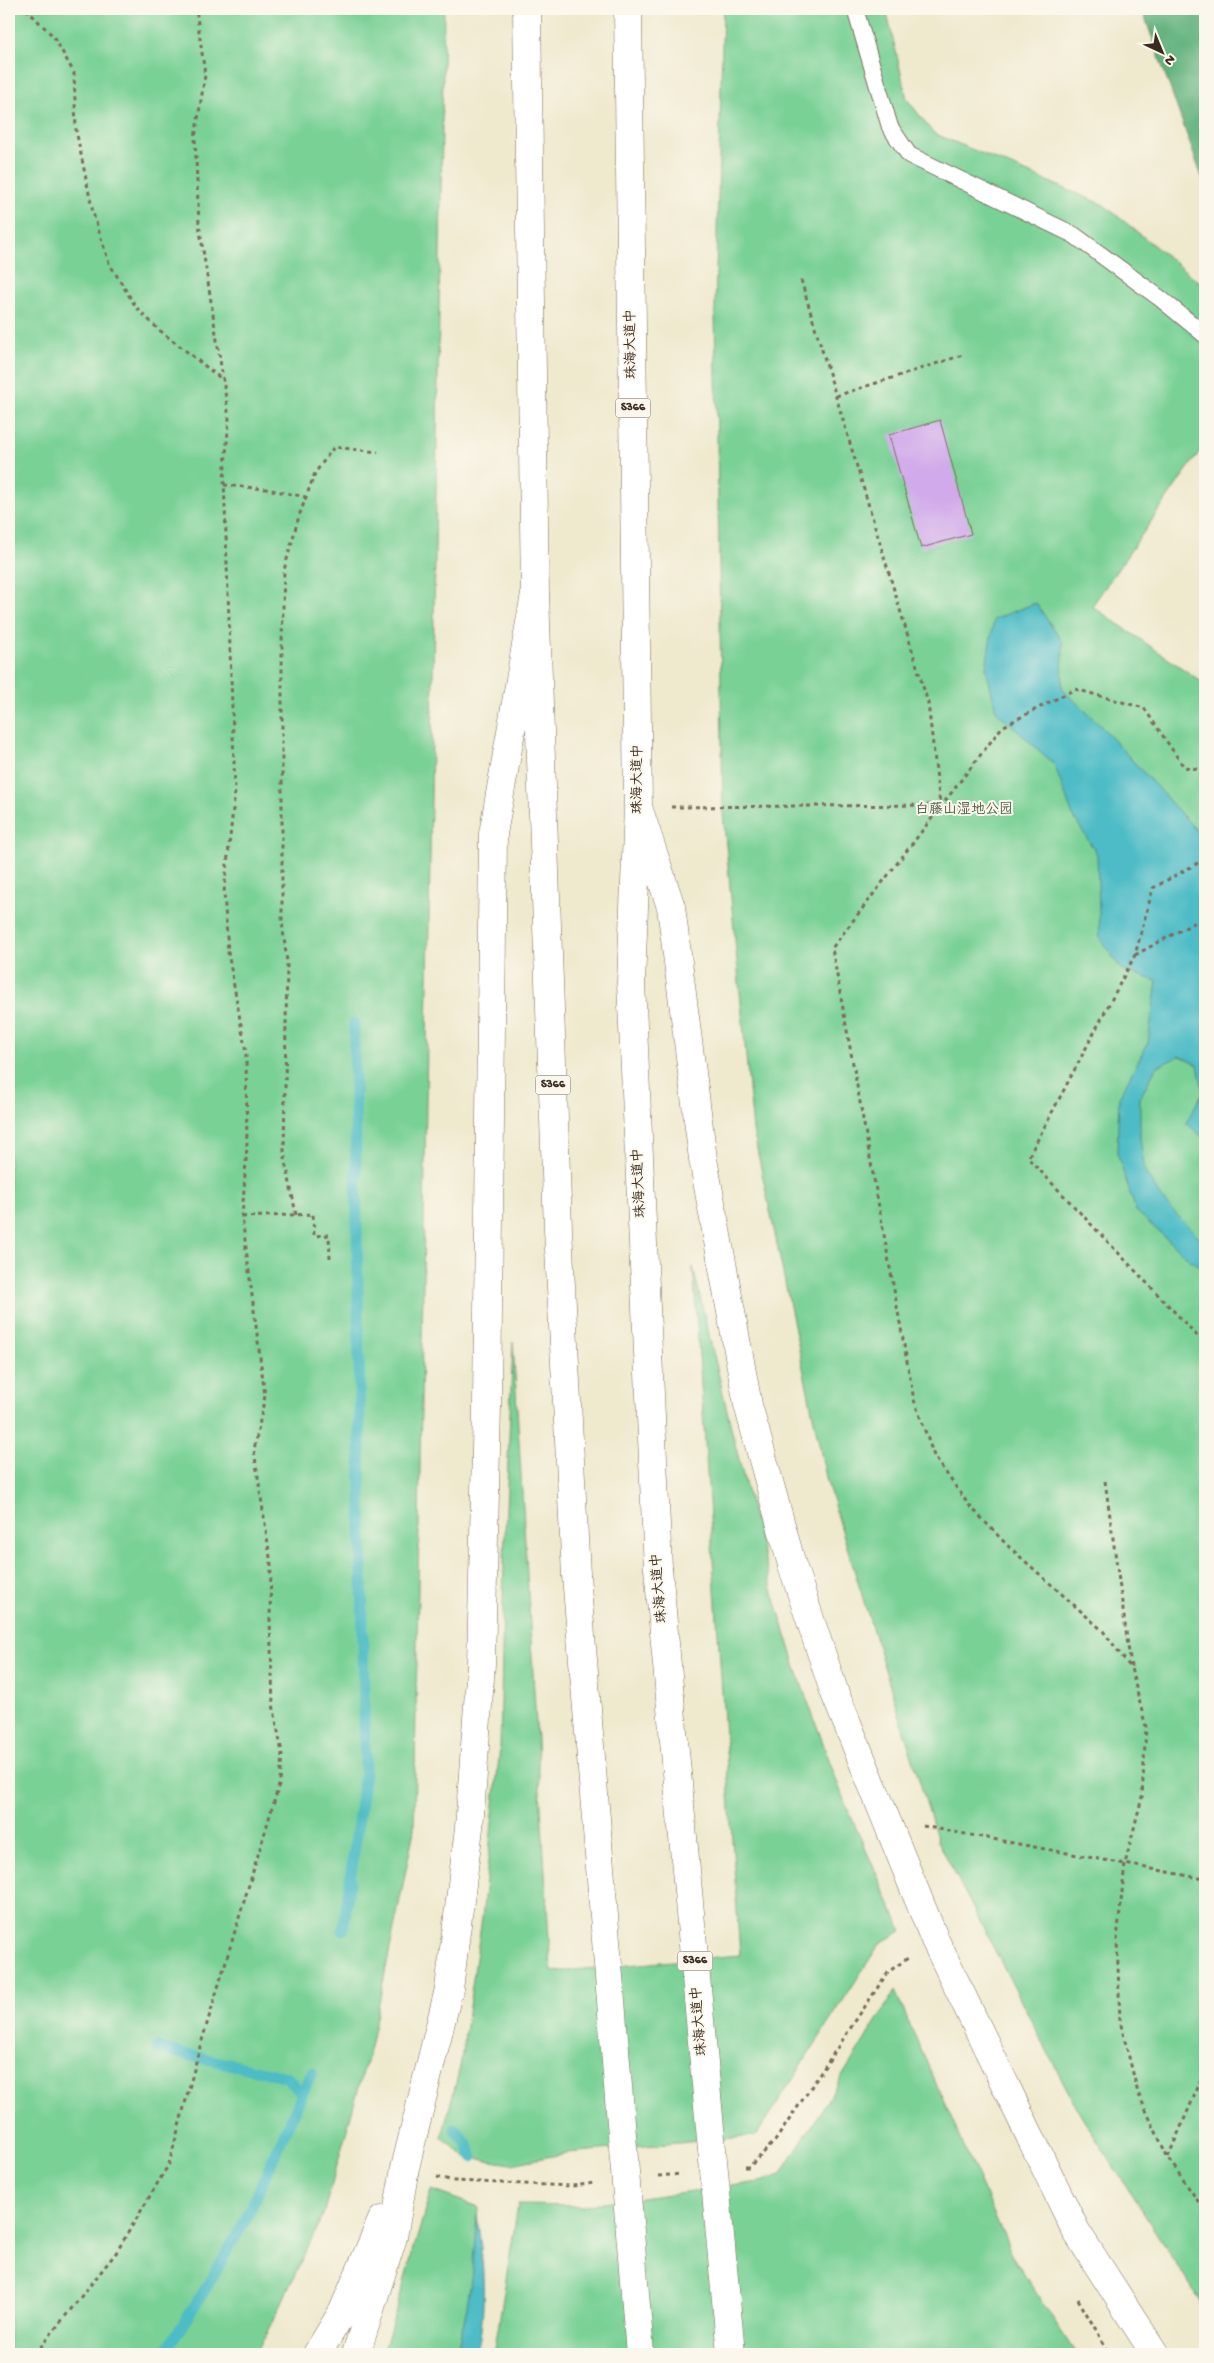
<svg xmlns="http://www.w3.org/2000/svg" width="1214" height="2363" font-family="'Gochi Hand','LXGW WenKai TC',sans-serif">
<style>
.green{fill:#7ad196;stroke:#5a7e5a}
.forest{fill:#63b37f;stroke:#4f6e4e}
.water{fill:#4ebcc6;stroke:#447372}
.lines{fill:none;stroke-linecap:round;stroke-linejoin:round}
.stream{stroke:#4ebcc6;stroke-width:11}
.building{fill:#d1aaeb}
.service-casing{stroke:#7a6d5c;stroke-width:18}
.trunk-casing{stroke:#7a6d5c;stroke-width:29}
.path{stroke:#7a6d5c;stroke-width:3;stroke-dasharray:4 4;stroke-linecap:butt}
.service{stroke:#fff;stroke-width:16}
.trunk{stroke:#fff;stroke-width:28}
.trunk-bridge-casing{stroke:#7a6d5c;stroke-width:29;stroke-linecap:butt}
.trunk-bridge{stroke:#fff;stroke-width:28}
.labels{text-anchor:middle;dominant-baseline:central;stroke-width:4;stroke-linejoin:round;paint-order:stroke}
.shield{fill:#fbf7ec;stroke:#75685c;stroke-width:1}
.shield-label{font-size:12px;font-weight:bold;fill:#3b2a1e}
.street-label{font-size:14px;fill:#3b2a1e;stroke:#fbf7ec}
.park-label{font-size:14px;fill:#4e5c42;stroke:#fbf7ec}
</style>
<rect width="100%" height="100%" fill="#fbf7ec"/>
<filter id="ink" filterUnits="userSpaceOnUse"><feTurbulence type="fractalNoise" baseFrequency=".02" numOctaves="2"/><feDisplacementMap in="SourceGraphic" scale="10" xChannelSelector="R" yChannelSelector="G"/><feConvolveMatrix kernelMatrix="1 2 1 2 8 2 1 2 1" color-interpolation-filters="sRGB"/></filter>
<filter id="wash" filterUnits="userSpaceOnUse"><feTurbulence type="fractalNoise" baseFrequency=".0096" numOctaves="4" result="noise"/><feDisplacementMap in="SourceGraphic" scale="20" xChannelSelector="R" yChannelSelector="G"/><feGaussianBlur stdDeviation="1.12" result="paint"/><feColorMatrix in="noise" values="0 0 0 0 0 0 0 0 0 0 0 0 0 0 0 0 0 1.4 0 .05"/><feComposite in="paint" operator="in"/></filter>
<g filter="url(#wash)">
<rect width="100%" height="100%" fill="#efe9ce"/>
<!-- green -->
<path class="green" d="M9 9H444L414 1830 370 2047 323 2215 267 2334 254 2354H9Z
M723 9H886L907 99 933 133 1104 205 1205 287V444L1092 606 1205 684V2309L1080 2114 938 1841 827 1482 753 1130 723 813 715 309Z
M693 1267 735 1444 774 1596 801 1683 845 1803 902 1931 880 1943 756 2136 567 2153 512 2164 465 2157 442 2137 460 2067 482 1918 500 1748 504 1559 513 1342 551 1972 740 1955Z
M895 1991 1014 2259 1076 2354H494L518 2205 581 2206 760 2182 781 2175Z
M431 2190 478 2207 469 2354H383Z"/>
<!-- forest -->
<path class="forest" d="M1142 9H1205V186Z"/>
<!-- water -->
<path class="water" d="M1036 603 1063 643 1062 689 1101 726 1205 840V1139L1186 1123 1203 1092 1198 1065 1180 1056 1156 1067 1140 1098V1137L1145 1172 1166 1204 1205 1243V1270L1190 1260 1136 1211 1117 1153 1119 1097 1148 1043 1157 981 1122 970 1100 939 1097 854 1073 816 1054 764 996 711 986 667 994 619Z
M477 2216C484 2266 487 2304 477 2354H455C470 2309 473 2263 477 2216Z"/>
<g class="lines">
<!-- stream -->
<path class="stream" d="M343 1930 365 1773 354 1023
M157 2048 287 2077 302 2094
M455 2129 466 2142 473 2157
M164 2354 206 2288 246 2219 312 2072"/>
</g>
<g id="blocks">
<!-- building -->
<path class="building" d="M940 420 971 534 921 548 889 435Z"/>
</g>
</g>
<g filter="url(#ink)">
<use href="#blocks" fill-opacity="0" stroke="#7a6d5c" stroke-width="1"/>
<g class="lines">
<!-- service casing -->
<g class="service-casing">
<path id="service" d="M855 9 890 127 909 155 1074 235 1161 299 1205 335"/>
</g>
<!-- trunk casing -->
<g class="trunk-casing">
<path id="trunk" d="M527 9 535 594 558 1229 576 1575
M628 9 638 807 631 983 658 1568
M638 807 671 907 703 1159 748 1405 792 1565 834 1691 935 1940 1076 2231 1155 2354
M317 2354 343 2311 382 2220
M356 2354 393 2237 405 2168 449 1989 469 1828 481 1664 487 1406 493 834 535 594"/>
</g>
<!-- path -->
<path class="path" d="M26 9 54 37 74 73 76 130 93 213 109 263 136 307 158 329 224 381
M801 280 928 703 940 804
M836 396 963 355
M224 485 266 489 306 497
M1205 770 1184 767 1144 708 1075 689 1002 727 832 948 914 1400 934 1456 968 1504 1007 1545 1103 1631 1131 1668 1146 1727 1142 1797 1125 1864 1117 1939 1120 2021 1138 2093 1168 2158 1205 2211
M671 807 940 805
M1205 859 1153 888 1135 955 1028 1158 1205 1344
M1135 955 1205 917
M296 1215 284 1152 287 962 282 922V645L284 570 299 516 315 473 334 447 378 452
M242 1217 313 1214 314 1236 329 1235 330 1258
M1105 1481 1131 1667
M923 1826 1205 1879
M1168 2157 1205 2071
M745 2167H749L775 2141 888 1972 908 1958
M658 2176 682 2174
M437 2177 454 2181 572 2186 595 2183
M1078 2299 1110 2354
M35 2354 116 2253 169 2164 200 2047 280 1782 282 1753 273 1704 270 1620 271 1564 254 1450 265 1396 242 1217 247 1146 246 1053 228 952 224 892 235 791 224 479 229 418 199 224 195 138 205 75 196 9"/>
<!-- service -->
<use href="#service" class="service"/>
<!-- trunk -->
<use href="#trunk" class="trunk"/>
<!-- trunk-bridge casing -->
<g class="trunk-bridge-casing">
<path id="trunk-bridge" d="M658 1568 731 2354
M576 1575 640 2354"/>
</g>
<!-- trunk-bridge -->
<use href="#trunk-bridge" class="trunk-bridge"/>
</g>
</g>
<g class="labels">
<!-- shield labels -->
<g class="shield">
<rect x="615.5" y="398.5" width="35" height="19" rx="4"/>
<rect x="535.5" y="1075.5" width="35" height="19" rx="4"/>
<rect x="677.5" y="1951.5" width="35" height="19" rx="4"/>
</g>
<g class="shield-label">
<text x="633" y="408">S366</text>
<text x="553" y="1085">S366</text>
<text x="695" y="1961">S366</text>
</g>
<!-- street labels -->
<g class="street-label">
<text transform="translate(632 344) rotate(-91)">珠海大道中</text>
<text transform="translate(638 779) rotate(-90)">珠海大道中</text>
<text transform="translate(640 1183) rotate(-93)">珠海大道中</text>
<text transform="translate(660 1588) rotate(-95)">珠海大道中</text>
<text transform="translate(700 2021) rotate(-95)">珠海大道中</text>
</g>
<!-- park labels -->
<g class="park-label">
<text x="964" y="810">白藤山湿地公园</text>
</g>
</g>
<!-- margin -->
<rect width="1214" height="2363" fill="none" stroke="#fbf7ec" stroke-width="30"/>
<!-- north arrow -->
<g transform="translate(1162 52) rotate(136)" stroke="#fbf7ec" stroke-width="4" paint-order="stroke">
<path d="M0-4L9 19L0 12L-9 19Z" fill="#3b2a1e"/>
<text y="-8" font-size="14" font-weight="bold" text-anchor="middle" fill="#3b2a1e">N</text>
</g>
</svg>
